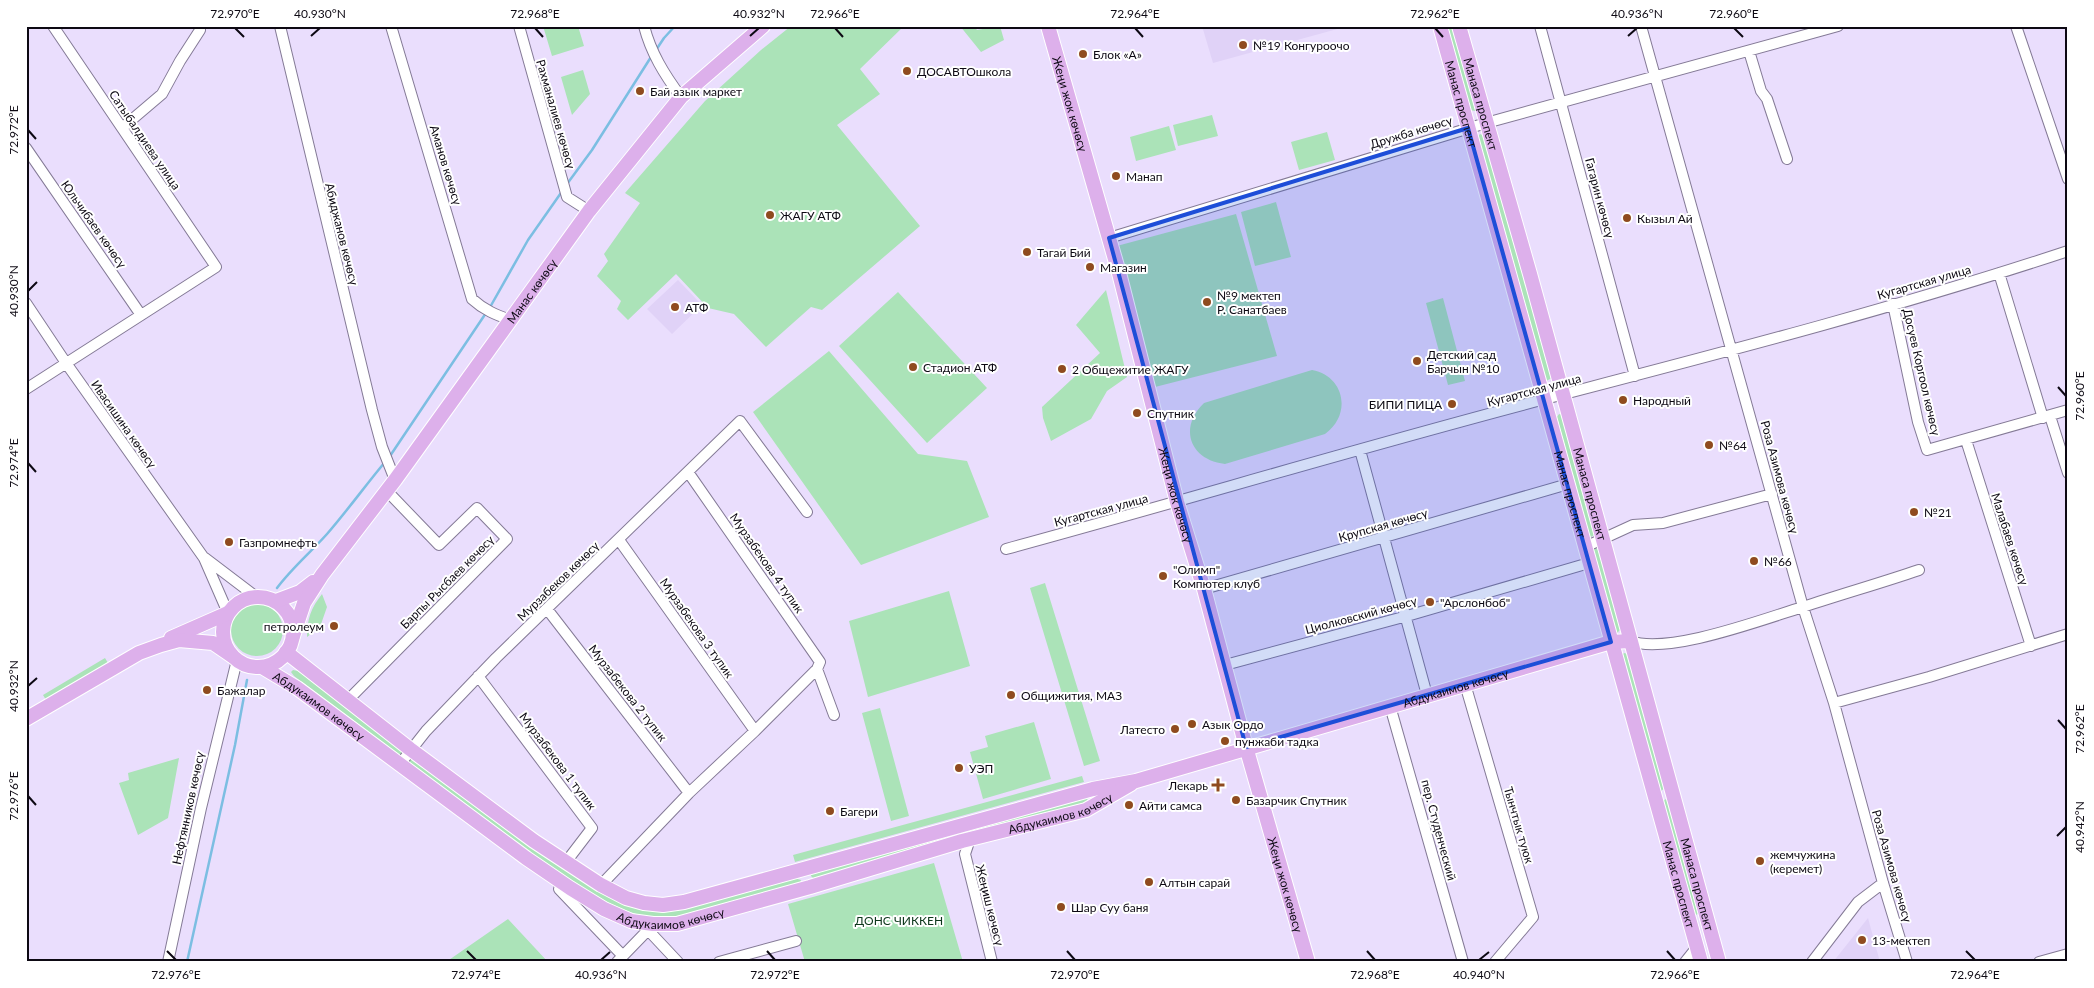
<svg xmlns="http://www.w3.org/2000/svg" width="2094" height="988" font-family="Lato,sans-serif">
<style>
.built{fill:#e0d2f7}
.green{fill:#abe3b8}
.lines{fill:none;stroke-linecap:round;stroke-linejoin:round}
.stream{stroke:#7cbee2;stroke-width:2.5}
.minor-casing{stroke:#847a96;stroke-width:12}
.major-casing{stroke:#fff;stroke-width:16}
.minor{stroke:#fff;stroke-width:10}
.major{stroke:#ddb0eb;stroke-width:14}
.marked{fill:#1d4ed8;fill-opacity:0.2;stroke:#1d4ed8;stroke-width:4;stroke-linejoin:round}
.ticks{fill:none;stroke:#0d0913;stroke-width:2}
.poi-dot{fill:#8f4b1f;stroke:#fff;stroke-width:2}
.labels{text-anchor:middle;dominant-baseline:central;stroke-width:4;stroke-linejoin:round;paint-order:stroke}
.poi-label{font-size:12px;fill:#0d0913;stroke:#fff;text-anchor:start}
.street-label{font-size:12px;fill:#0d0913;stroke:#fff}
.park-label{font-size:12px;fill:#0d381c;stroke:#fff}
.neatline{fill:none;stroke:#0d0913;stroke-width:2}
.ticks-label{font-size:12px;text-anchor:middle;fill:#0d0913}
</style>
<rect width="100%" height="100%" fill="#eadefd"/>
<!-- built -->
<path class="built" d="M1202 26H1340L1341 28 1213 63Z
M678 280 702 305 672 334 647 309Z
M1868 918 1880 962H1833Z"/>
<!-- green -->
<path class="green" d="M543 26H578L584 46 552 56Z
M791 26H904L860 69 880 94 837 125 920 226 822 310 811 307 766 347 734 314 708 308 676 274 628 320 617 309 621 301 597 276 608 261 604 254 640 203 625 193 705 101 761 50Z
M960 26H974L977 30 1000 26 1004 40 981 52Z
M1447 26H1455L1478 108 1475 111 1470 110Z
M583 70 590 94 572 115 561 77Z
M1212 115 1218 136 1178 146 1173 125Z
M1169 126 1176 150 1136 161 1130 137Z
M1327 132 1335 160 1299 170 1291 142Z
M1480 134 1485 136 1552 378 1546 381 1477 138Z
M1276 202 1291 257 1255 266 1241 212Z
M1236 214 1277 356 1155 387 1113 247Z
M1106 290 1127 377 1107 391 1091 419 1051 441 1043 418 1042 407 1100 353 1076 325Z
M898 292 987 388 927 443 839 346Z
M1443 298 1465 381 1448 385 1426 303Z
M829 351 918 454 967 461 989 517 861 565 753 412Z
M1312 370C1345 376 1352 415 1325 434L1225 464C1190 460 1178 428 1204 403Z
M1559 414 1563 415 1596 534 1591 537 1589 535 1557 417Z
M1596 548 1598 550 1621 629 1617 633 1614 631 1592 551Z
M1045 583 1100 761 1084 766 1030 588Z
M949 591 970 666 868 697 849 621Z
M322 594 327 607 320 627 307 637C307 619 311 608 322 594Z
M231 630a26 26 0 1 1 52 0a26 26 0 1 1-52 0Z
M1624 653 1628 654 1665 788 1661 791 1622 655Z
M105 658 108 663 46 700 43 695Z
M293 670 298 671 403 751 401 756 294 676 291 672Z
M880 708 909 816 891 821 862 713Z
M1034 722 1051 779 983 799 970 752 988 747 985 736Z
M412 757 639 907 794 878 801 880 800 883C774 890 749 897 723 905 702 910 681 917 660 918 602 920 460 800 410 763L409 761Z
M179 758 168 818 138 835 119 783 129 780 128 773Z
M1082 776 1084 782 795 862 793 855Z
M1087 798 1088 802 815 880 811 876V874Z
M1666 799H1668L1699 913 1696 915 1694 914 1663 801Z
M934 863 963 962H805L788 904Z
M508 919 548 962H446Z"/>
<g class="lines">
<!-- stream -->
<path class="stream" d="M656 50 664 38 675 26
M567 184 592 150 651 57
M489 309 528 240 563 190
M390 456 486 313
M277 588C292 568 310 553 327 534 347 511 365 486 385 462
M187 962 235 745 247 680"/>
<!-- minor casing -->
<g class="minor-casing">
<path id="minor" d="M280 26 372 410 382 447 395 480
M391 26 472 299C484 310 496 315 511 320
M519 26 567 197 589 211
M644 26C651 53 664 74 681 97
M1540 26 1635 376
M1641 26 1803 607 1834 703 1883 883 1907 962
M2016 26 2068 179
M1749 51 1761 91 1767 99 1787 159
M122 128 162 94 180 61 200 30 199 26
M26 148 141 315
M1109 238 1486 123 1838 26
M1999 273 2043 418
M26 303 66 363 204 558 228 613
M1893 304 1918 422 1927 450 2068 410
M26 389 216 267 53 26
M2050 416 2068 473
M1966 440 2031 646
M1360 450 1427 695
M619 540 755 731
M1585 547 1633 525 1663 523 1772 494
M1006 549C1186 500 1365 446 1545 399 1721 353 1896 308 2068 251
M205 558 255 596
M1204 589 1568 484
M547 609 689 793
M1630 641C1669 655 1763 619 1803 607 1842 594 1881 583 1919 570
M1225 665 1407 616 1589 563
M817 669 834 715
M478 676 592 828 566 862
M1465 684 1533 917 1495 962
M348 700 507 539 477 508 439 545 387 491
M1834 703 1929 677 2068 634
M1390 706 1463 962
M400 764 426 731 496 658 740 421 807 512
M970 839 965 854 992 962
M601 885 689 793 755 731 817 669 820 662 688 472
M559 889 623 956
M648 930 678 962
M168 962 201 808 237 660
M617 962 648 930 644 923
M719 962 796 941
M1685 962 1697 947
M1812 962 1858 902 1883 883
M2039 962 2068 954"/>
</g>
<!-- major casing -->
<g class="major-casing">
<g id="major">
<path id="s1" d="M1048 26 1119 273 1177 502 1204 589 1246 747 1308 962"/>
<path id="s2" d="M1440 26 1701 962"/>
<path id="s3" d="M1459 26 1530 274 1719 962"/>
<circle cx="258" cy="632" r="35"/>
<path d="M276 601 300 592 313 582"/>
<path id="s4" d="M293 636 304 603 322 575 395 480 589 211 681 97 763 26"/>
<path d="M171 638 228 613"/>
<path id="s5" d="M286 652 410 749 534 841 601 885 626 898 644 903 663 905 684 902 1093 789 1136 781 1611 642 1630 641"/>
<path id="s6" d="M262 667 297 688 526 858 570 888 604 909 631 921 653 924H677L810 887 962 841 1086 810 1131 784"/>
<path d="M26 719 139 653 161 645 179 640 213 643 232 656"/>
</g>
</g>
<!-- minor -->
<use href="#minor" class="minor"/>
<!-- major -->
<use href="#major" class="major"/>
</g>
<!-- marked area -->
<path class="marked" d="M1468 128 1611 642 1246 747 1109 238Z"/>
<!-- ticks -->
<path class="ticks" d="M235 28 244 37M535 28 543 37M835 28 843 37M1135 28 1143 37M1435 28 1443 37M1734 28 1743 37M311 36 320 28M750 36 759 28M1628 36 1637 28M28 130 36 139M28 291 37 282M2058 387 2066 396M28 463 36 472M28 686 37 678M2058 720 2066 729M28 796 36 805M2057 836 2066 827M167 951 176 960M467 951 476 960M767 951 775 960M1067 951 1075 960M1367 951 1375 960M1667 951 1675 960M1966 951 1975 960M601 960 610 952M1479 960 1489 952"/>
<!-- markers -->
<g class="poi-dot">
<circle cx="1243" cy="45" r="5"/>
<circle cx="1083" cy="54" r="5"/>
<circle cx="907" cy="71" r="5"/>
<circle cx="640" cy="91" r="5"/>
<circle cx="1116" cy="176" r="5"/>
<circle cx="770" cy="215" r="5"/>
<circle cx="1627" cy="218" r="5"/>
<circle cx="1027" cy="252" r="5"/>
<circle cx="1090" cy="267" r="5"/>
<circle cx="1207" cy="302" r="5"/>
<circle cx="675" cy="307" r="5"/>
<circle cx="1417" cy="361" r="5"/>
<circle cx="913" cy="367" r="5"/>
<circle cx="1062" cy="369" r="5"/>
<circle cx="1623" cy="400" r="5"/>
<circle cx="1452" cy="404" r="5"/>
<circle cx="1137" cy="413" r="5"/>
<circle cx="1709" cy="445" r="5"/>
<circle cx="1914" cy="512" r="5"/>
<circle cx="229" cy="542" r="5"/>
<circle cx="1754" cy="561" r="5"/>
<circle cx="1163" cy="576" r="5"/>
<circle cx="1430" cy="602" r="5"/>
<circle cx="334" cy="626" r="5"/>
<circle cx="207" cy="690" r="5"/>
<circle cx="1011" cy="695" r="5"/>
<circle cx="1192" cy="724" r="5"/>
<circle cx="1175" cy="729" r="5"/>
<circle cx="1225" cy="741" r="5"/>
<circle cx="959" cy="768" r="5"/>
<path d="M1215.5 777.5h5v5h5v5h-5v5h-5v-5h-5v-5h5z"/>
<circle cx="1236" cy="800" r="5"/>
<circle cx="1129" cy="805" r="5"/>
<circle cx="830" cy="811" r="5"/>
<circle cx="1760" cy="861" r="5"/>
<circle cx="1149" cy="882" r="5"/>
<circle cx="1061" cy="907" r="5"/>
<circle cx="1862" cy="940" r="5"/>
</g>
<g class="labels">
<!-- poi labels -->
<g class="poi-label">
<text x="1253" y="45">№19 Конгуроочо</text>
<text x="1093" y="54">Блок «А»</text>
<text x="917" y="71">ДОСАВТОшкола</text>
<text x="650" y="91">Бай азык маркет</text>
<text x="1126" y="176">Манап</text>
<text x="780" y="215">ЖАГУ АТФ</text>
<text x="1637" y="218">Кызыл Ай</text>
<text x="1037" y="252">Тагай Бий</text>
<text x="1100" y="267">Магазин</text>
<text x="1217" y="295">№9 мектеп<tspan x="1217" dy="14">Р. Санатбаев</tspan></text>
<text x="685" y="307">АТФ</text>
<text x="1427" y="354">Детский сад<tspan x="1427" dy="14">Барчын №10</tspan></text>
<text x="923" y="367">Стадион АТФ</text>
<text x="1072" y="369">2 Общежитие ЖАГУ</text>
<text x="1633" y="400">Народный</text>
<text x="1442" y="404" text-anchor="end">БИПИ ПИЦА</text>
<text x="1147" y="413">Спутник</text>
<text x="1719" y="445">№64</text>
<text x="1924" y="512">№21</text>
<text x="239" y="542">Газпромнефть</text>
<text x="1764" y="561">№66</text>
<text x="1173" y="569">"Олимп"<tspan x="1173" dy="14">Компютер клуб</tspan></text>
<text x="1440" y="602">"Арслонбоб"</text>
<text x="324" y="626" text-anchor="end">петролеум</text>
<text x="217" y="690">Бажалар</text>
<text x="1021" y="695">Общижития, МАЗ</text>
<text x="1202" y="724">Азык Ордо</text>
<text x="1165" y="729" text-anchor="end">Латесто</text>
<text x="1235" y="741">пунжаби тадка</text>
<text x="969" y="768">УЭП</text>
<text x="1208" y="785" text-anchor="end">Лекарь</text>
<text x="1246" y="800">Базарчик Спутник</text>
<text x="1139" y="805">Айти самса</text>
<text x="840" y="811">Багери</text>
<text x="1770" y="854">жемчужина<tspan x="1770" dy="14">(керемет)</tspan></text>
<text x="1159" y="882">Алтын сарай</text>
<text x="1071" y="907">Шар Суу баня</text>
<text x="1872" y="940">13-мектеп</text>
</g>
<!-- street labels -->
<g class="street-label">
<text stroke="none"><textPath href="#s1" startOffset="81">Жеңи жок көчөсү</textPath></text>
<text stroke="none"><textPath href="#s2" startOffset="81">Манас проспект</textPath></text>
<text stroke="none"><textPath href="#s3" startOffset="81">Манаса проспект</textPath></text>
<text transform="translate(556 114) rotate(74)">Рахманалиев көчөсү</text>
<text transform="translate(1411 132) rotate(-17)">Дружба көчөсү</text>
<text transform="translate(145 140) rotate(56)">Сатыбалдиева улица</text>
<text transform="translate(446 165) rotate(73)">Аманов көчөсү</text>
<text transform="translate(1600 198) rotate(75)">Гагарин көчөсү</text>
<text transform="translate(94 224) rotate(55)">Юльчибаев көчөсү</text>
<text transform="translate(342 234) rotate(76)">Абиджанов көчөсү</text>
<text transform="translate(1924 282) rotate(-16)">Кугартская улица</text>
<text stroke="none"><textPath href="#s4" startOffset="421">Манас көчөсү</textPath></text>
<text transform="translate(1922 372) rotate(77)">Досуев Коргоол көчөсү</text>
<text transform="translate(1534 390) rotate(-15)">Кугартская улица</text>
<text transform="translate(124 424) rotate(55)">Ивасишина көчөсү</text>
<text transform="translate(1780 477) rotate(75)">Роза Азимова көчөсү</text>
<text stroke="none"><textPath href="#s1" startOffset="486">Жеңи жок көчөсү</textPath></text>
<text stroke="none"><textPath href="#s2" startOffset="486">Манас проспект</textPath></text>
<text stroke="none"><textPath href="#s3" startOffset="486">Манаса проспект</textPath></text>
<text transform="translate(1101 510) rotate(-15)">Кугартская улица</text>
<text transform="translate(1383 525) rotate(-16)">Крупская көчөсү</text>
<text transform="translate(2010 539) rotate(72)">Малабаев көчөсү</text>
<text transform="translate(767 563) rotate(55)">Мурзабекова 4 тупик</text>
<text transform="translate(558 581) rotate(-44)">Мурзабеков көчөсү</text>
<text transform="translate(447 582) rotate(-45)">Барпы Рысбаев көчөсү</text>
<text transform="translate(1361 615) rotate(-15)">Циолковский көчөсү</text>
<text transform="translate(697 628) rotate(55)">Мурзабекова 3 тупик</text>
<text stroke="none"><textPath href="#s5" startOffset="1280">Абдукаимов көчөсү</textPath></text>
<text transform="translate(628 693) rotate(52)">Мурзабекова 2 тупик</text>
<text stroke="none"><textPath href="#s6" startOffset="69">Абдукаимов көчөсү</textPath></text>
<text transform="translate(558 761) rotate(53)">Мурзабекова 1 тупик</text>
<text transform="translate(188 808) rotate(-78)">Нефтянников көчөсү</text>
<text stroke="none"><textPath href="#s6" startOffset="894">Абдукаимов көчөсү</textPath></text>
<text transform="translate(1519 825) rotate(74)">Тынчтык туюк</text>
<text transform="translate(1439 830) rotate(75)">пер. Студенческий</text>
<text transform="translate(1892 866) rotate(74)">Роза Азимова көчөсү</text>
<text stroke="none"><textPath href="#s1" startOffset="891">Жеңи жок көчөсү</textPath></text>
<text stroke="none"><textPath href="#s2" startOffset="891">Манас проспект</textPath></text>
<text stroke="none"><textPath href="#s3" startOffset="891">Манаса проспект</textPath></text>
<text transform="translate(990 905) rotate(76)">Жеңиш көчөсү</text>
<text stroke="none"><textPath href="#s6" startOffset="489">Абдукаимов көчөсү</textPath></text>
</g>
<!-- park labels -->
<g class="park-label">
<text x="899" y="920">ДОНС ЧИККЕН</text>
</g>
</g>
<!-- border -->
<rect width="2094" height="988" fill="none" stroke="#ffffff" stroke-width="55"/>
<rect x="28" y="28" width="2038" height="932" class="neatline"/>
<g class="ticks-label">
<text x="235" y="18">72.970°E</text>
<text x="320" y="18">40.930°N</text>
<text x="535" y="18">72.968°E</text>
<text x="759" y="18">40.932°N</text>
<text x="835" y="18">72.966°E</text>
<text x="1135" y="18">72.964°E</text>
<text x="1435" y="18">72.962°E</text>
<text x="1637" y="18">40.936°N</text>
<text x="1734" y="18">72.960°E</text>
<text transform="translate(14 130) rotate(-90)" y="4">72.972°E</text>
<text transform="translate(14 291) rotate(-90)" y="4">40.930°N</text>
<text transform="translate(2080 396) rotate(-90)" y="4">72.960°E</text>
<text transform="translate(14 463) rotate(-90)" y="4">72.974°E</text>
<text transform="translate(14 686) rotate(-90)" y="4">40.932°N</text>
<text transform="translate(2080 729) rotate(-90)" y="4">72.962°E</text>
<text transform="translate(14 796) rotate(-90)" y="4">72.976°E</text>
<text transform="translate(2080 827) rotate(-90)" y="4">40.942°N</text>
<text x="176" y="979">72.976°E</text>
<text x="476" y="979">72.974°E</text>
<text x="601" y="979">40.936°N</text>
<text x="775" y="979">72.972°E</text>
<text x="1075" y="979">72.970°E</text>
<text x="1375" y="979">72.968°E</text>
<text x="1479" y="979">40.940°N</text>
<text x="1675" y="979">72.966°E</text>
<text x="1975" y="979">72.964°E</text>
</g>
</svg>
